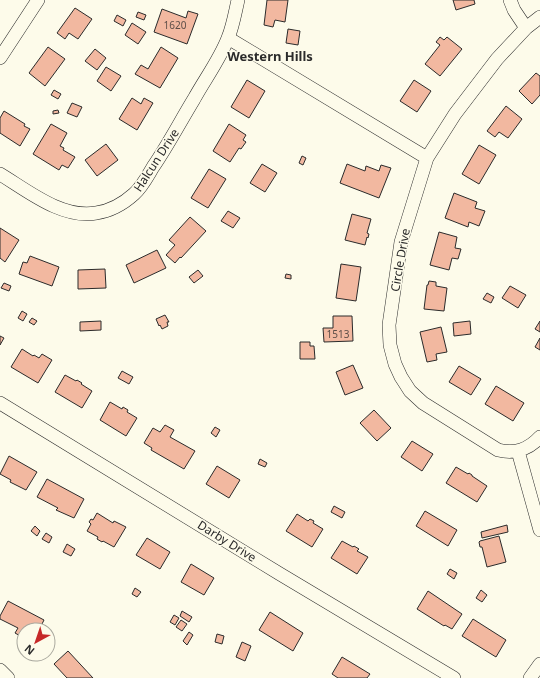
<svg xmlns="http://www.w3.org/2000/svg" width="540" height="678" font-family="'Noto Sans',sans-serif">
<style>
.building{fill:#f2b8a0;stroke:#2b2b2b}
.lines{fill:none;stroke-linecap:round;stroke-linejoin:round}
.minor-casing{stroke:#2b2b2b;stroke-width:14}
.minor{stroke:#fdfbea;stroke-width:13}
.labels{text-anchor:middle;dominant-baseline:central;stroke-width:3;stroke-linejoin:round;paint-order:stroke}
.number-label{font-size:10px;fill:#5d4e48}
.street-label{font-size:12px;fill:#2b2b2b;stroke:#fdfbea}
.neighbourhood-label{font-size:13px;font-weight:bold;fill:#2b2b2b;stroke:#fdfbea}
</style>
<rect width="100%" height="100%" fill="#fdfbea"/>
<!-- building -->
<path class="building" d="M267 0H288L285 22 275 20 273 27 264 25Z
M453 0H474L475 4 456 10Z
M75 8 92 19 78 39 69 33 65 39 57 33Z
M162 9 186 18 188 11 198 14 187 44 154 32Z
M138 12 146 15 144 20 136 17Z
M117 15 126 20 123 26 114 21Z
M132 23 146 32 138 44 125 35Z
M288 29 300 31 298 45 286 43Z
M440 37 444 40 447 37 462 49 440 76 425 64 440 45 436 42Z
M48 47 65 59 45 86 29 73Z
M161 47 178 58 160 88 135 74 141 65 148 69Z
M95 49 106 58 97 70 85 61Z
M106 67 121 76 111 91 97 81Z
M536 73 540 76V95L532 104 519 91Z
M247 80 265 91 249 118 231 107Z
M414 80 431 91 417 112 400 101Z
M54 90 61 94 58 99 51 95Z
M132 98 141 104 144 98 153 103 137 130 119 119Z
M72 103 82 107 77 117 67 113Z
M506 106 522 119 508 138 499 132 495 137 487 131Z
M58 110 59 113 53 114V111Z
M4 111 25 124 24 126 30 129 20 146 0 133V118Z
M51 124 67 133 60 146 64 148 63 150 75 157 68 168 62 165 59 170 33 154Z
M229 124 246 135 243 140 246 142 241 149 239 148 230 162 213 151Z
M106 144 118 160 97 176 85 160Z
M479 145 496 155 479 184 462 174Z
M302 156 306 158 303 165 299 163Z
M262 164 277 173 265 192 250 183Z
M347 164 365 171 366 166 379 171 381 165 391 168 379 198 340 183Z
M209 169 226 179 208 208 191 198Z
M454 193 477 202 475 208 485 211 479 226 469 222 468 227 445 218Z
M228 211 240 218 233 228 221 221Z
M352 214 371 219 367 233 369 234 368 238 367 237 365 245 345 240Z
M190 217 206 231 181 258 180 257 175 263 166 255 175 245 169 240Z
M0 228 19 240 5 262 0 258Z
M439 232 457 237 455 248 461 249 458 259 452 258 449 270 430 265Z
M157 250 166 268 134 283 126 265Z
M30 256 59 267 52 286 19 274 23 262 27 263Z
M341 264 361 267 356 301 336 298Z
M105 269 106 288 78 289V270Z
M198 270 203 276 194 283 189 277Z
M286 274 291 275V279L285 278Z
M429 281 436 282V286L447 288 444 311 424 309 427 285H428Z
M4 283 11 286 9 291 1 288Z
M510 286 526 295 518 308 502 298Z
M487 293 494 297 491 303 483 299Z
M22 311 27 314 23 321 18 318Z
M165 315 169 322H167L168 326 162 329 160 325 159 326 156 319Z
M333 316H352L353 341 324 342 323 328H333Z
M32 318 37 321 34 325 29 322Z
M101 321V330L80 331V322Z
M470 321 471 334 454 336 453 323Z
M540 321V332L535 329Z
M441 327 447 352 436 354 437 360 427 362 420 332Z
M0 336 4 338 0 345Z
M540 338V350L535 347Z
M300 342H310V346H314L315 359H300Z
M22 349 33 356 34 355 39 358 42 354 52 360 38 383 11 367Z
M353 365 363 388 345 395 336 372Z
M459 366 481 379 471 395 449 382Z
M122 371 133 377 129 384 118 378Z
M65 375 76 381 77 380 82 383 81 384 92 391 82 408 55 392Z
M496 386 524 403 513 421 485 404Z
M110 402 122 409 123 407 128 410 127 412 137 418 126 436 100 420Z
M374 410 391 428 377 441 360 423Z
M165 425 174 430 170 437 195 451 184 469 151 450 152 448 144 443 153 428 160 432Z
M215 427 220 430 216 437 211 433Z
M412 441 433 454 422 471 401 457Z
M9 456 37 472 26 490 10 482 11 480 0 474Z
M260 459 267 463 265 467 258 464Z
M217 466 240 480 229 498 206 484Z
M456 467 468 474 469 473 472 475V476L487 486 477 502 446 483Z
M47 479 84 499 74 518 56 510 58 508 37 497Z
M334 506 345 512 342 518 331 512Z
M425 511 457 530 448 546 416 526Z
M97 513 113 523 114 521 126 527 114 547 103 541 102 542 97 539 98 537 87 531 91 524 89 522 91 519 93 520Z
M297 514 308 521 310 519 314 521 313 523 323 529 312 547 286 531Z
M507 525 508 532 482 538 481 532Z
M35 526 40 531 37 536 31 531Z
M46 533 52 537 49 543 42 539Z
M499 536 506 562 487 567 482 547H480L479 542 480 541Z
M147 538 170 552 160 569 136 555Z
M342 541 353 547 354 546 359 549 357 551 368 557 357 574 331 558Z
M67 544 75 549 71 556 63 552Z
M191 564 214 578 204 595 181 582Z
M450 569 457 573 454 579 447 574Z
M135 588 141 592 137 597 132 594Z
M481 590 487 595 482 602 476 598Z
M428 591 462 614 452 629 445 625 444 626 417 609Z
M8 601 44 620 39 630H24V638L15 633 18 628 0 619V616Z
M182 611 192 617 189 622 180 616Z
M270 612 303 633 293 651 259 630Z
M174 615 179 618 175 625 170 622Z
M473 619 506 640 496 657 462 636Z
M181 620 187 624 182 631 176 627Z
M189 632 193 635 187 645 183 641Z
M217 634 224 636 222 644 215 642Z
M242 642 251 646 245 661 236 657Z
M68 651 93 678H67L54 664Z
M342 657 370 674 367 678H338L332 674Z"/>
<g class="lines">
<!-- minor casing -->
<g class="minor-casing">
<path id="minor" d="M510 0 514 10 526 28
M540 17 526 28 497 59 455 114 427 158 401 242 389 325 390 345 395 364 401 377 410 391 423 403 498 450C515 454 528 450 540 437
M228 38 427 158
M0 58 38 0
M0 174C28 191 62 219 96 213 110 211 123 204 134 194 142 187 147 177 153 167 168 145 180 122 194 99 205 79 220 59 228 38 233 26 235 13 238 0
M0 403 280 574 454 678
M518 451 540 530
M0 670 8 678
M530 678 540 664"/>
</g>
<!-- minor -->
<use href="#minor" class="minor"/>
</g>
<g class="labels">
<!-- number labels -->
<g class="number-label">
<text x="175" y="25">1620</text>
<text x="338" y="334">1513</text>
</g>
<!-- street labels -->
<g class="street-label">
<text transform="translate(156 160) rotate(-57)">Halcun Drive</text>
<text transform="translate(400 260) rotate(-80)">Circle Drive</text>
<text transform="translate(227 541) rotate(32)">Darby Drive</text>
</g>
<!-- neighbourhood labels -->
<g class="neighbourhood-label">
<text x="270" y="56">Western Hills</text>
</g>
</g>
<!-- north arrow -->
<g transform="translate(36 642) rotate(220)"><circle r="19" fill="#fdfbea" stroke="#a9a89e"/>
<path d="M0-3L7 15L0 10L-7 15Z" fill="#c62828"/>
<text y="-6" font-size="11" font-weight="bold" text-anchor="middle" fill="#2b2b2b">N</text>
</g>
</svg>
